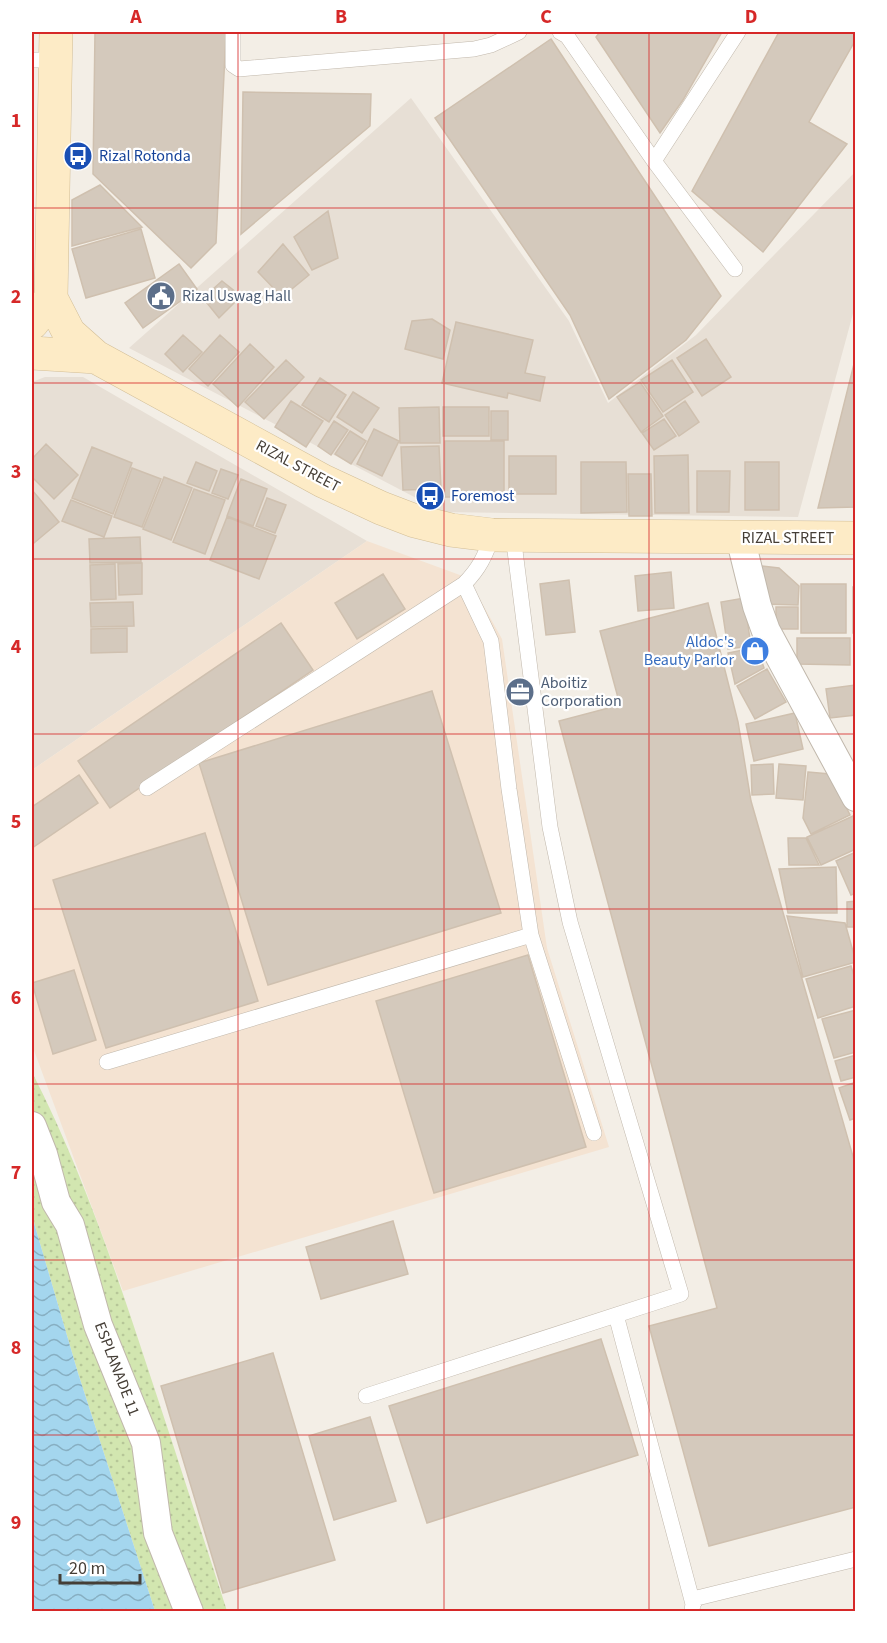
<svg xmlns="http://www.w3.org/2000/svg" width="887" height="1643" font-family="'Source Sans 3',sans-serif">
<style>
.residential{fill:#e7dfd5}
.commercial{fill:#f4e3d2}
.park{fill:url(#park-dots)}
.water{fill:url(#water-waves)}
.building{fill:#d4c9bc;stroke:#cfc0af;stroke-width:1.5}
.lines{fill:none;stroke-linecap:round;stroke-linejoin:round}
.lane-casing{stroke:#c1b8ac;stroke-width:16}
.street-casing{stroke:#c1b8ac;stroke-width:30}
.secondary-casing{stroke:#d2be97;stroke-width:34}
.lane{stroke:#fff;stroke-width:15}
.street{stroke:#fff;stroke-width:28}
.secondary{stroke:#fdebc6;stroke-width:33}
.grid{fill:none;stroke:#d62828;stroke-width:1.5;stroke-opacity:0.55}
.labels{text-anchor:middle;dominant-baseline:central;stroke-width:4.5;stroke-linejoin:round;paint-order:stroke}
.transit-label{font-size:16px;fill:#164399;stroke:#fff;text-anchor:start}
.service-label{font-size:16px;fill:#4e5e75;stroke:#fff;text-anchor:start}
.street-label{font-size:16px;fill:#453e36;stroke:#fff}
.shop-label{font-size:16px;fill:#366cbe;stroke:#fff;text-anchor:end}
.neatline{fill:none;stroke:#d62828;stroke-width:2}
.grid-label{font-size:20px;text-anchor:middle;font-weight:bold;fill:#d62828}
</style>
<defs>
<pattern id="park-dots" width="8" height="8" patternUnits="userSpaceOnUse" patternTransform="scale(1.5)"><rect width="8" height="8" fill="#d2e6b0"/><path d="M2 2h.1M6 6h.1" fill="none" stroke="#b6c698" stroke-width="1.8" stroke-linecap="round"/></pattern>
<pattern id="water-waves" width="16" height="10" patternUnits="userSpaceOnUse" patternTransform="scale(1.5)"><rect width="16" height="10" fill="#a4d6ee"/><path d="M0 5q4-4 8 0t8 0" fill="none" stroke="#87afc2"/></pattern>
</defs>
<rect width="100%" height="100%" fill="#f3eee6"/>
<!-- residential -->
<path class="residential" d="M411 98 569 321 608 403 696 335 855 172V306L798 517 443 512 129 348Z
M45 377H83L367 541 32 770V382Z"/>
<!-- commercial -->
<path class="commercial" d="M367 541 468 578 502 639 547 948 609 1147 123 1291 32 1045V770Z"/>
<!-- park -->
<path class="park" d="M32 1072C80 1166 115 1268 148 1369 175 1450 201 1531 227 1611H155L78 1373 32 1216Z"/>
<!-- water -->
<path class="water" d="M32 1216 78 1373 155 1611H32Z"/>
<!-- building -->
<path class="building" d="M95 32H226L216 243 191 268 93 174Z
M600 32H722L683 100 660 133 596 37Z
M779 32H856V39L809 122 847 144 763 252 692 191Z
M551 39 721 296 686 340 609 399 570 315 435 118Z
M243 92 371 94 370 126 241 234Z
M100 185 142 227 72 246V200Z
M328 211 338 258 312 270 294 237Z
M141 229 155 278 86 298 72 249Z
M283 244 309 275 282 297 258 272Z
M179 264 197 289 143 328 125 303Z
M222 281 241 296 219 318 203 298Z
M432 319 450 330 443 359 405 349 412 321Z
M456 322 533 340 525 373 545 377 540 401 508 393 507 398 442 383Z
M183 335 202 352 183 372 165 354Z
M220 335 239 352 208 386 189 369Z
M706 339 731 377 702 396 677 358Z
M250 344 274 367 238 407 213 384Z
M856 356V507L818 508Z
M286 360 304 377 264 419 245 402Z
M672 360 693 392 663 412 641 380Z
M320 378 346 395 329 422 302 405Z
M640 382 663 416 641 432 617 397Z
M353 392 379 408 362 433 337 417Z
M291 401 323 421 306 447 275 427Z
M685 401 699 422 679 436 665 415Z
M439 407 440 443H400L399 408Z
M443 407H489V436H443Z
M491 411H508V440H491Z
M664 419 676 436 654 450 642 433Z
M334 421 348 430 331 455 318 446Z
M374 429 399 441 382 476 357 464Z
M350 431 366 441 351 464 335 454Z
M445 441H504V497H445Z
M46 444 78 475 54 499 32 477V459Z
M439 446 441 489 403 490 401 447Z
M92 447 132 463 113 514 72 498Z
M688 455 689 513H655L654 456Z
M509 456H556V494H509Z
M196 462 217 471 209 491 187 483Z
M581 462H626L627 512 581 513Z
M745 462H779V510H745Z
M132 468 161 479 142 527 114 517Z
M221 469 238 475 228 499 212 493Z
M697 471H730L729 512H697Z
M628 474H651L652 516H629Z
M164 477 192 488 171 540 143 529Z
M241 479 267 489 253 526 227 516Z
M194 489 225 500 205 554 173 542Z
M32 490 59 522 34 543 32 540Z
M267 498 286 505 275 533 256 526Z
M71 500 112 516 104 537 62 521Z
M227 517 276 536 259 579 210 560Z
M140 537 141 562 90 563 89 539Z
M142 563V594L119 595 118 564Z
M115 564 116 599 91 600 90 565Z
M762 566 779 568 799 586 798 605 762 604Z
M671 572 674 608 638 611 635 576Z
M383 574 405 609 357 639 335 603Z
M569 580 575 632 546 635 540 584Z
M801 584H846V633H801Z
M853 587H856V633H853Z
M744 598 751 646 728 649 721 602Z
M133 602 134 626 91 627 90 603Z
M708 603 738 722 751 801 856 1167V1507L709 1546 649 1326 717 1308 559 721 620 705 600 631Z
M776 607H798V629H776Z
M281 623 313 670 110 808 78 761Z
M127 628V652L91 653V629Z
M797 638H850V665L797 664Z
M757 647 764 668 735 684 728 653Z
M767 669 786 702 755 719 737 686Z
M855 685 856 715 830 718 826 689Z
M432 691 501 913 268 985 199 763Z
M795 713 803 749 754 761 746 724Z
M773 764 774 794 752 795 751 765Z
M779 764 806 766 803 800 776 798Z
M808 772 830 774 850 815 811 834 803 818Z
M79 775 98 803 32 848V807Z
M853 816 856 821V849L821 865 807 837Z
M205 833 258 1001 106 1048 53 880Z
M788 838H806L819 865H789Z
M856 852V893L851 895 836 861Z
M836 867 837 913H788L779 869Z
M856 901V927H847V902Z
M787 916 845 923 856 962 803 977Z
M528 955 586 1147 434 1193 376 1001Z
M851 966 856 982V1006L818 1018 806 979Z
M74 970 96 1040 53 1054 32 983Z
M856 1010V1052L834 1058 822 1019Z
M856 1055V1077L841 1081 835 1061Z
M856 1082V1118L850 1120 839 1088Z
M393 1221 408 1274 321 1299 306 1247Z
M601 1339 638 1455 427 1523 389 1406Z
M273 1353 335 1560 223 1593 161 1386Z
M370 1417 396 1501 334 1520 309 1436Z"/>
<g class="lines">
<!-- lane casing -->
<g class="lane-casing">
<path id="lane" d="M233 32V65L239 69 474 49 491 45 519 32
M560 32 567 36 654 161 735 269
M32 60H55
M654 161 738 32
M464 584 491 641 509 789 531 935 594 1133
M147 788 464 584C479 569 486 555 492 535
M107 1062 531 935
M616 1315 693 1604
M366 1396 681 1294 570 922 550 827 513 535
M692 1610 693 1604 697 1598 856 1559"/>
</g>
<!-- street casing -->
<g class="street-casing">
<path id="street" d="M740 537 757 606 766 631 856 797
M32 1126 43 1154 56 1202 70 1225 98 1325 146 1443 158 1533 189 1612"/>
</g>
<!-- secondary casing -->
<g class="secondary-casing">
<path id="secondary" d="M56 32 51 298 69 333 96 357 323 481 381 508 415 521 451 530 492 535 856 538
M32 323 51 298
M32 353 96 357"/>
</g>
<!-- lane -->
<use href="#lane" class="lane"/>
<!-- street -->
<use href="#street" class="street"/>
<!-- secondary -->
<use href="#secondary" class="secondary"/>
</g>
<!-- grid -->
<path class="grid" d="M238 32V1612M444 32V1612M649 32V1612M32 208H856M32 383H856M32 559H856M32 734H856M32 909H856M32 1084H856M32 1260H856M32 1435H856"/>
<!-- icons -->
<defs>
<g id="bus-disc" transform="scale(1.5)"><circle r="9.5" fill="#1a4fb4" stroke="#fff"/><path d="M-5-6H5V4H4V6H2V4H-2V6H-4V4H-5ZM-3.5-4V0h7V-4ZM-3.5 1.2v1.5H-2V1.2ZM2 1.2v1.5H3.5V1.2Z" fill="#fff"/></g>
<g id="civic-disc" transform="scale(1.5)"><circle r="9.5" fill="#5c6f8a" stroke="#fff"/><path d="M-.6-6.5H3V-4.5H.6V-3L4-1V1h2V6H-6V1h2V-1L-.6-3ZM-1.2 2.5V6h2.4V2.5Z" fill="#fff"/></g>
<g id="shop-disc" transform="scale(1.5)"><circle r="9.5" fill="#3f7fe0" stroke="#fff"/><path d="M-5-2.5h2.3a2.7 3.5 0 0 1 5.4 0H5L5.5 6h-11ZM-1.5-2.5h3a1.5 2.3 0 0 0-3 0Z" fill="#fff"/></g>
<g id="office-disc" transform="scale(1.5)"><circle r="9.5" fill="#5c6f8a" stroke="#fff"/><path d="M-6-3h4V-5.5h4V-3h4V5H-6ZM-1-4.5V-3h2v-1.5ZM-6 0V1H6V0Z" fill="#fff"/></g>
</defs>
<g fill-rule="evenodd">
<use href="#bus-disc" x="78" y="156"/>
<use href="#civic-disc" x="161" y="296"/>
<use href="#bus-disc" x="430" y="496"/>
<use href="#shop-disc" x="755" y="651"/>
<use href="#office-disc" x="520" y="692"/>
</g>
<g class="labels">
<!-- transit labels -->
<g class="transit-label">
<text x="99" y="156">Rizal Rotonda</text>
<text x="451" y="496">Foremost</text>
</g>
<!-- service labels -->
<g class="service-label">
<text x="182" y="296">Rizal Uswag Hall</text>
<text x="541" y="683">Aboitiz<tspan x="541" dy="18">Corporation</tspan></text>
</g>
<!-- street labels -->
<g class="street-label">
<text transform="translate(298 466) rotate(28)">RIZAL STREET</text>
<text x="788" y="538">RIZAL STREET</text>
<text transform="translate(117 1369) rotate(69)">ESPLANADE 11</text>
</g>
<!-- shop labels -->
<g class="shop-label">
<text x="734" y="642">Aldoc's<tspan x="734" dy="18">Beauty Parlor</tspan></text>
</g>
</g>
<!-- border -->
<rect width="887" height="1643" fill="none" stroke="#ffffff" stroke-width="66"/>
<!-- scale -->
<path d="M60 1574v9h80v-9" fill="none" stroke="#453e36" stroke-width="3"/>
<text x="69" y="1574" font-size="18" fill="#453e36" stroke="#ffffff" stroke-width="4.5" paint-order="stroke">20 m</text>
<rect x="33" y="33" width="821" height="1577" class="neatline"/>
<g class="grid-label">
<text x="136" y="23">A</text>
<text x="341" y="23">B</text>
<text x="546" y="23">C</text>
<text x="751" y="23">D</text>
<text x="16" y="127">1</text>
<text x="16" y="303">2</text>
<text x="16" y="478">3</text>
<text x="16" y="653">4</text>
<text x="16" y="828">5</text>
<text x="16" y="1004">6</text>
<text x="16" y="1179">7</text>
<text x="16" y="1354">8</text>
<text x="16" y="1529">9</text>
</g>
</svg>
